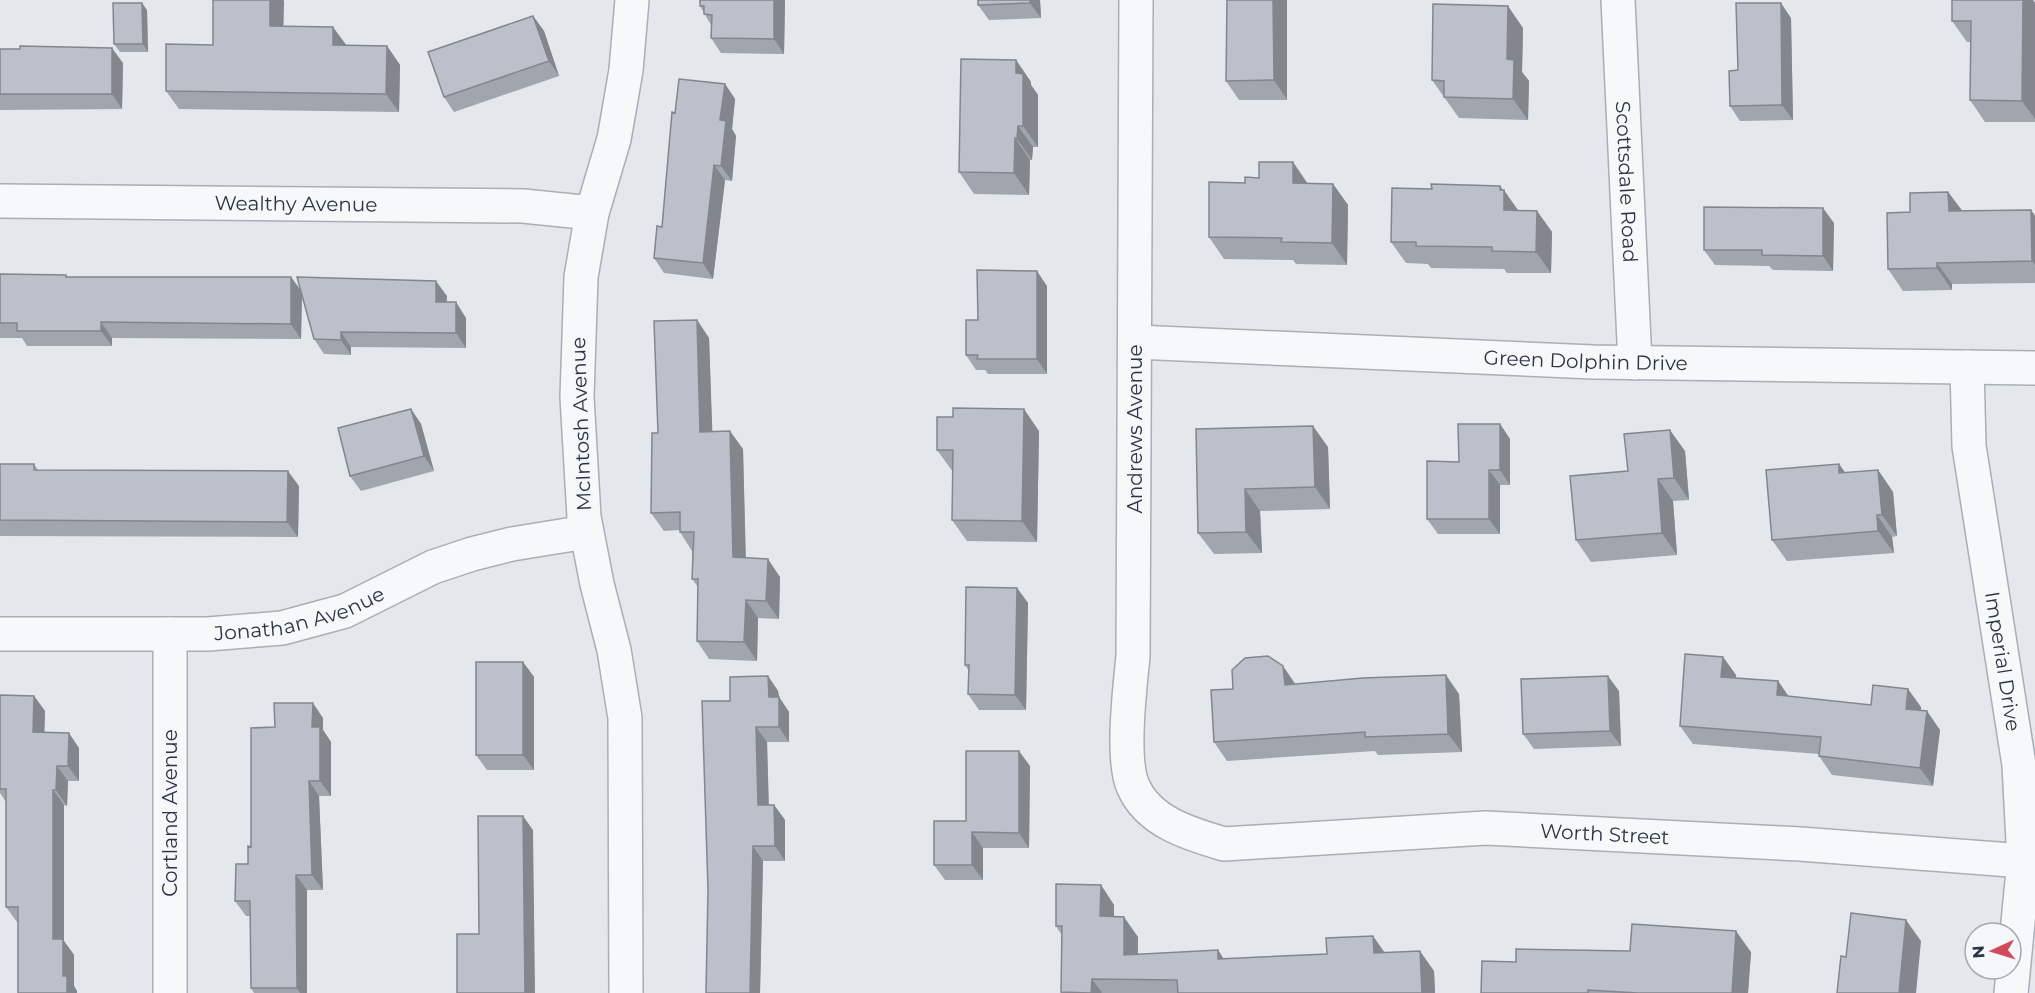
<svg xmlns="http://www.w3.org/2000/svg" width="2035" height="993" font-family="Montserrat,sans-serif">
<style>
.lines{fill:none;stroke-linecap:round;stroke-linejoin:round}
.minor-casing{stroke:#a9aeb7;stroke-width:36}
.minor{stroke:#f7f8fa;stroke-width:33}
.wall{fill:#a1a5ae}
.shaded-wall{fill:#83868d}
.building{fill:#bbc0ca;stroke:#83868d;stroke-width:1.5}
.labels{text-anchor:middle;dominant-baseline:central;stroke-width:5;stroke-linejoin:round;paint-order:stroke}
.street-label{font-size:20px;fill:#2b3445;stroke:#f4f6f9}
</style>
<rect width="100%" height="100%" fill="#e4e7ec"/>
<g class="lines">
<!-- minor casing -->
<g class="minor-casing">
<g id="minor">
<path id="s1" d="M1136 0 1133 656C1130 687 1121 759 1133 786 1148 822 1190 834 1224 844L1486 828 1800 844 2024 861"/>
<path id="s2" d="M1618 0 1635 363"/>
<path id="s3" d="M0 201 523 206 592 213"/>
<path id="s4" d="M1136 342 1593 362 2035 368"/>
<path id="s5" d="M1967 367 1969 446 2019 765 2024 861 2011 993"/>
<path id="s6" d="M0 634H208L282 628 345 611 433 567 472 554 512 544 586 532"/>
<path d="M170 993V634"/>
<path d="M626 993 625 718 614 650 597 584 584 517 577 397 581 277 592 213 614 139 620 105 626 70 632 0"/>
</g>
</g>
<!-- minor -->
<use href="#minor" class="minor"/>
</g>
<!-- wall -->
<path class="wall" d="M213 0H283L284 1 283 26 346 46H387L400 65 399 112 179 109 166 91 213 45Z
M700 0H785L784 54 721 53 711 38V25L700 6Z
M1040 0 1041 18 989 20 978 5Z
M1227 0 1287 100H1239L1226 81Z
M1952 0H2033L2035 3V122H1985L1970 100 1971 42H1967L1952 21Z
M147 10 148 52H120L114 44Z
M533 16 544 31 559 76 454 112 444 97Z
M1791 18 1793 120 1740 121 1730 106 1738 70Z
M1523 28 1522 72 1529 81 1528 120 1459 118 1432 80Z
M0 49 123 63 122 109 0 110Z
M1016 60 1031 82V85L1038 95V147H1033L1032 160H1030L1029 195 974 194 959 172Z
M725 84 735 99 732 129 736 136 732 181 725 180 713 279 664 273 654 258 662 227 675 113Z
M1308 184H1333L1348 205 1347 265 1296 264 1293 260 1224 259 1209 237Z
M1500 186 1518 210 1537 211 1552 232 1551 273H1507L1504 269 1431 268 1428 264 1406 263 1391 242 1432 189Z
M1948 192 1962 211 2031 210 2035 216V283L1952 284V290L1903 291 1888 269Z
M1834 223 1833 271 1773 270 1769 266 1715 265 1704 250Z
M0 274 66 275 68 277H291L301 291 447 296 446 302 466 318V348L351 347V355L324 354 314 339 302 295 301 339 112 338V346H27L22 338H0Z
M1047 286V374H988L985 370H976L966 355 978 320Z
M697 320 709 338 712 431 743 449 746 558 780 577 779 619 758 618 757 661 709 659 697 641 698 587 692 579V551L680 532V530L664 531 651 513 658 433Z
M411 409 421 424 434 471 361 491 350 476Z
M1500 424 1510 439V485H1500V534H1438L1427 519 1459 462Z
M1196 429 1328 447 1330 509 1260 511 1262 553 1214 554 1198 533Z
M1039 431 1037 542 967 541 952 520 953 472 937 450Z
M1685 451 1689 500 1673 501 1677 555 1591 562 1576 540 1628 471Z
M0 464H34L38 470 299 486 298 537 0 536Z
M1839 464 1845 473 1878 470 1893 492 1897 536 1892 537 1894 553 1787 561 1772 540Z
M1017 588 1028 603 1026 710H979L968 694 969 671 965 665Z
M1723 657 1736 675V678L1778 681 1789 697 1871 705 1921 707V711L1940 730 1933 786 1832 775 1819 756V754L1693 744 1680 726Z
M523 662 534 677V770H487L476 755Z
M768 676 778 691 779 697 789 712V742H767L769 805H774L785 820V861H763L760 993H706L730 701Z
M1296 684 1459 694 1462 752 1378 755 1375 751 1227 761 1214 742Z
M1619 691 1621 746 1534 749 1523 734Z
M0 695 34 696 45 711 44 733 79 748V781H68L67 806 64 805V941L74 955V986L77 991V993H18V922H17L6 907V802L0 793Z
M323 718V730L331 742V796H319L323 890H307V993H254L251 988 250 916H246L235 901 248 864 251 847 275 727Z
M1030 766 1029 848H983V880H945L934 865 966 821Z
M1101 885 1114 905V917L1138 937V954L1224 959 1327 954 1373 936 1385 953 1434 971 1435 993H1061V934L1056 926Z
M1751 952 1748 993H1481L1516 962Z"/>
<!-- shaded-wall -->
<path class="shaded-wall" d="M270 0H283L284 1 283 45 270 26Z
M774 0H785L784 54 774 39Z
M1030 0H1040L1041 18 1030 3Z
M1273 0H1287V100L1274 80Z
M2023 0H2033L2035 3V119L2022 101Z
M142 3 147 10 148 52 143 44Z
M1781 3 1791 18 1793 120 1782 105Z
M1508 6 1523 28 1522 72 1529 81 1528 120 1513 99 1507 59Z
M533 16 544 31 559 76 549 61Z
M333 27 347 46 333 45Z
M387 46 400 65 399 112 386 94Z
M112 48 123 63 122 109 112 94Z
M1016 60 1031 82V85L1038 95V147L1023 126 1016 73Z
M725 84 735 99 732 129 736 136 732 181 721 166 720 120Z
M1018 126 1033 147 1032 160 1017 139Z
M1015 138 1030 160 1029 195 1014 173Z
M1293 162 1308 184 1293 183Z
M714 165 725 180 713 279 703 263Z
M1333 184 1348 205 1347 265 1332 243Z
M1500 186 1504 192V190L1519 212 1504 210Z
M1948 192 1964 213 1949 211Z
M1823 208 1834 223 1833 271 1823 256Z
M2031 210 2035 216V265L2032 261Z
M1537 211 1552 232 1551 273 1536 252Z
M1937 263 1952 284V290L1937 268Z
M1037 271 1047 286V374L1037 359Z
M291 277 302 292 301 339 291 324Z
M436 281 447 296 446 317 436 302Z
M456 302 466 318V348L456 333Z
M697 320 709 338 713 450 700 432Z
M101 322 112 338V346L101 331Z
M341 332 351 347V355L341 340Z
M411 409 421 424 434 471 424 456Z
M1024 409 1039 431 1037 542 1022 521Z
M1500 424 1510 439V485L1500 470Z
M1313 426 1328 447 1330 509 1315 487Z
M1670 430 1685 451 1689 500 1674 478Z
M730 431 743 449 746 576 733 557Z
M1839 464 1854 485 1839 473Z
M1489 470 1500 485V534L1489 519Z
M1878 470 1893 492 1897 536 1882 515Z
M288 471 299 486 298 537 287 522Z
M1658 479 1673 501 1677 555 1662 533Z
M1245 489 1260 511 1262 553 1246 532Z
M1877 515 1892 537 1894 553 1878 531Z
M768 559 780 577 779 619 766 601Z
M1017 588 1028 603 1026 710 1015 695Z
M746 600 758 618 757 661 744 642Z
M1723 657 1736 675 1734 695 1721 677Z
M523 662 534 677V770L523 755Z
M1283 666 1296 685H1285Z
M1446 675 1459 694 1462 752 1448 734Z
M768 676 778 691 779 697 789 712V742L779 727 769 697Z
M1608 676 1619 691 1621 746 1610 731Z
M1778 681 1791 700 1777 695Z
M1908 689 1921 707 1919 728 1906 709Z
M34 696 45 711 44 748 33 732Z
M313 703 323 718V730L331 742V796L320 781 312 727Z
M1927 711 1940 730 1933 786 1920 768Z
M756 727 767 742 769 820 758 805Z
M69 733 79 748V781L68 766Z
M1019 751 1030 766 1029 848 1019 833Z
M57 766 68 781 67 806 56 790Z
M309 781 319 796 323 890 312 875Z
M53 790 64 805V941L74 955V986L77 991V993H67L53 939Z
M774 805 785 820V861L775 846Z
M523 816 533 830 535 993H525Z
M972 832 983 848V880L972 865Z
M753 846 763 861 760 993H750Z
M296 875 307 890V993H300L297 988Z
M1101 885 1114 905V936L1100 916Z
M1124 917 1138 937 1137 974 1124 955Z
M1906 920 1921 941 1916 993H1899Z
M1736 931 1751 952 1748 993H1732Z
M1373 936 1386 955 1374 953Z
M1218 950 1231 970 1218 959Z
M1420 951 1434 971 1435 993H1422Z
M1092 979 1102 993H1091Z"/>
<!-- building -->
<path class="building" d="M213 0H270V26L333 27V45L387 46 386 94 166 91V44L213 45Z
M700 0H774V39L711 38 712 15 704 14V6H700Z
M978 0H1030V3L978 5Z
M1227 0H1273L1274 80 1226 81Z
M1952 0H2023L2022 101 1970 100 1971 21H1952Z
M113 3H142L143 44H114Z
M1736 3H1781L1782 105 1730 106 1729 71 1738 70Z
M1433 4 1508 6 1507 59 1514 60 1513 99 1444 97V81L1432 80Z
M533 16 549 61 444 97 428 52Z
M20 46 112 48V94H0V49H20Z
M961 59 1016 60V73L1023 74V126H1018L1017 139 1015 138 1014 173 959 172Z
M679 79 725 84 720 120 726 121 721 166 714 165 703 263 654 258 657 226 662 227 672 112 675 113Z
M1259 162H1293V183L1333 184 1332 243 1281 242 1282 238 1209 237V182L1245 183V177L1259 178Z
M1431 184 1500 186V190H1504V210L1537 211 1536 252 1492 251V247L1416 246V242H1391L1392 188 1432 189Z
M1948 192 1949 211 2031 210 2032 261 1937 263V268L1888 269 1887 213 1910 212V193Z
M1704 207 1823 208V256L1762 255V250H1704Z
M977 270 1037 271V359H977L978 355H966V320H978Z
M0 274 66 275V277H291V324L101 322V331H17V323H0Z
M297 277 436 281V302H456V333L341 332V340L314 339Z
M697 320 700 432 730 431 733 557 768 559 766 601 746 600 744 642 697 641 698 579H692L694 532H680V512L651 513 652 433H658L654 321Z
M953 408 1024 409 1022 521 952 520 953 450H937V417H953Z
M411 409 424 456 350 476 338 428Z
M1458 424H1500V470H1489V519H1427V461L1459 462Z
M1313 426 1315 487 1245 489 1246 532 1198 533 1196 429Z
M1670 430 1674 478 1658 479 1662 533 1576 540 1570 476 1628 471 1624 434Z
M0 464H34V470L288 471 287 522 0 520Z
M1839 464V473L1878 470 1882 515H1877L1878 531 1772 540 1766 470Z
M966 587 1017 588 1015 695 968 694 969 665H965Z
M1685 654 1723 657 1721 677 1778 681 1777 695 1871 705 1873 685 1908 689 1906 709 1927 711 1920 768 1819 756 1821 737 1680 726Z
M1268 656 1283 666 1285 685 1363 678 1446 675 1448 734 1365 737V732L1214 742 1211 690 1233 689 1232 670 1245 658Z
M476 662H523V755H476Z
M768 676 769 697H779V727H756L758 805H774L775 846H753L750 993H706L708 889 702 701H730V677Z
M1608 676 1610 731 1523 734 1521 679Z
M0 695 34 696 33 732 69 733 68 766H57L56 790H53V939H63V976H67V993H18V907H6V789H0Z
M274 703H313L312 727H320V781H309L312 875H296L297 988H251L250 901H235L236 864H248V846L251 847V728L275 727Z
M966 751H1019V833L972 832V865H934V821H966Z
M478 816H523L525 993H457V934H479Z
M1056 884 1101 885 1100 916 1124 917V955L1218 950V959L1327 954 1326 938 1373 936 1374 953 1420 951 1422 993H1178L1177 980 1092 979 1091 993 1061 992 1062 926H1056Z
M1851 913 1906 920 1899 993H1837L1841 956 1846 957Z
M1632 924 1736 931 1732 993H1638L1588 990V993H1481L1482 961 1516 962V949L1630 951Z"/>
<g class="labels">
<!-- street labels -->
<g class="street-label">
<text stroke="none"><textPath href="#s2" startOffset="182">Scottsdale Road</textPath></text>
<text stroke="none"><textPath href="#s3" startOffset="296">Wealthy Avenue</textPath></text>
<text stroke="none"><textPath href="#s4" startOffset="450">Green Dolphin Drive</textPath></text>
<text transform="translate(581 424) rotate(-92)">McIntosh Avenue</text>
<text transform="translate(1135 429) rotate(-90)">Andrews Avenue</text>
<text stroke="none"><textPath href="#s6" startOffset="302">Jonathan Avenue</textPath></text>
<text stroke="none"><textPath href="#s5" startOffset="297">Imperial Drive</textPath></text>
<text transform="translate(170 813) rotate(-90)">Cortland Avenue</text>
<text stroke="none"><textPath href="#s1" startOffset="1280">Worth Street</textPath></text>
</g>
</g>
<!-- north arrow -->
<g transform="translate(1993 951) rotate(266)"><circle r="28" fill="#f4f6f9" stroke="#a4a8b1" stroke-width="1.5"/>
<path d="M0-4.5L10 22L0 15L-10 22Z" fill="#d1495b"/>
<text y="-9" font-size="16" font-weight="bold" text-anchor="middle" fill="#2b3445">N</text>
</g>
</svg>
